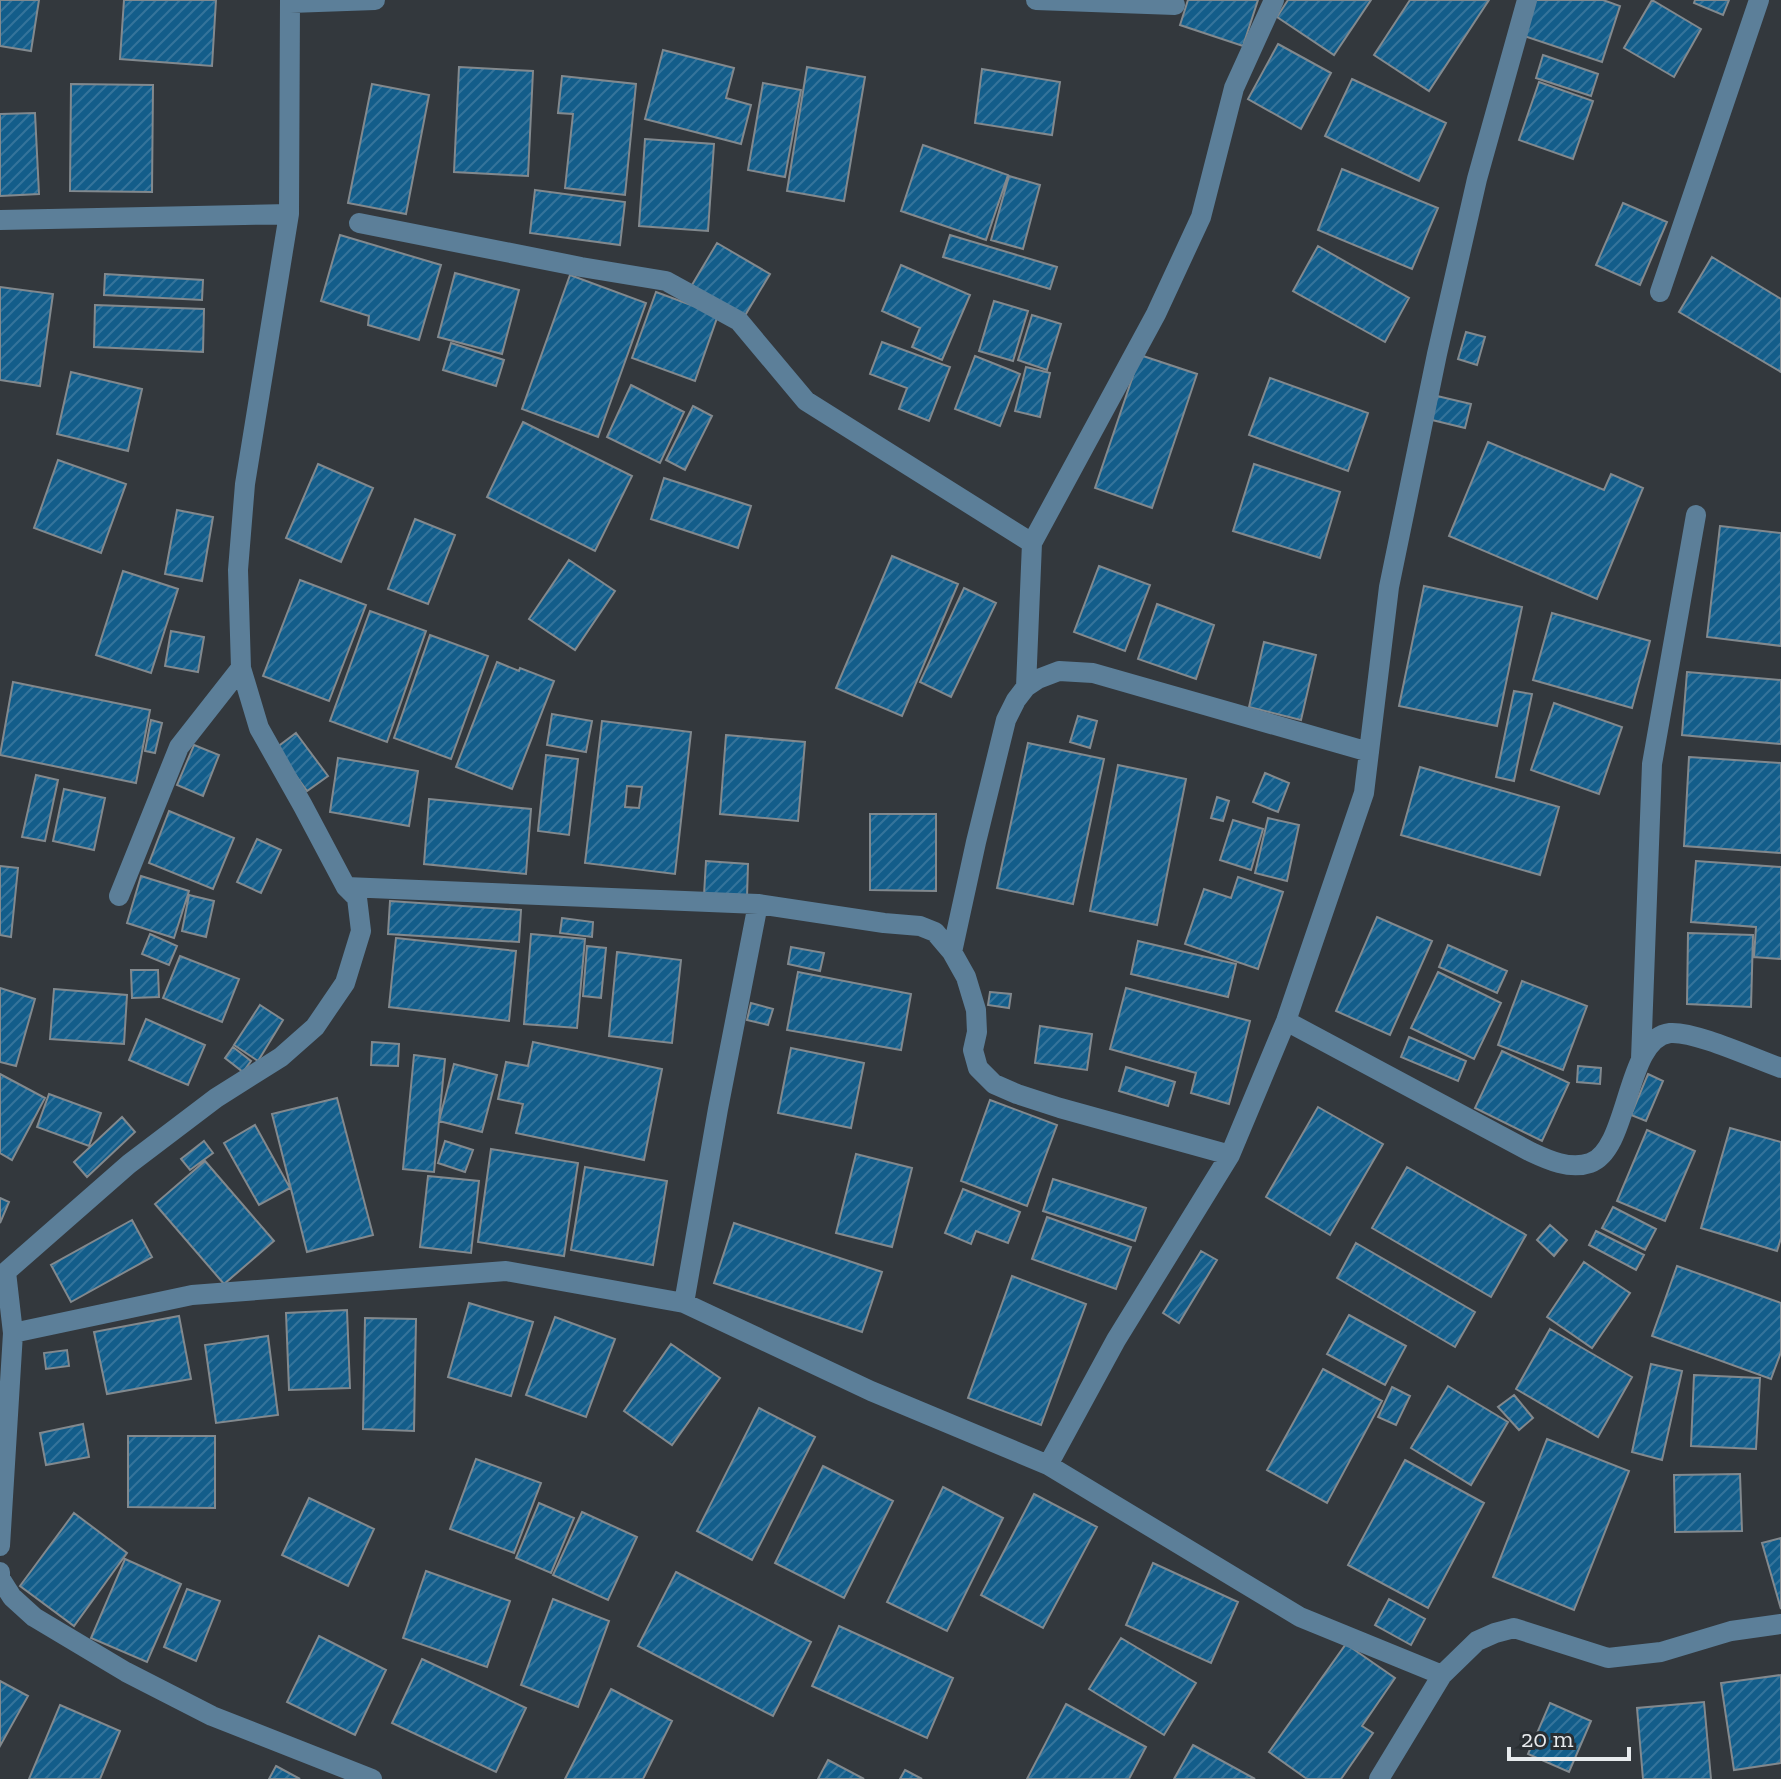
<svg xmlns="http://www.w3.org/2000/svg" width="1781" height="1779" font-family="'Zilla Slab',serif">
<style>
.building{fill:url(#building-hatch);stroke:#82898e;stroke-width:2;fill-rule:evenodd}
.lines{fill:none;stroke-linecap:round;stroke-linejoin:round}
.minor{stroke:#5c7f99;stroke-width:20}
</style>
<defs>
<pattern id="building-hatch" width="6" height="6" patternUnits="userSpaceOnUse" patternTransform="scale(2)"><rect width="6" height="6" fill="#135d8a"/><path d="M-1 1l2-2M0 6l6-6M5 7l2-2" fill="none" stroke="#35749b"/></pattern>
</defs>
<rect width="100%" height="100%" fill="#33383d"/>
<!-- building -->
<path class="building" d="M0 0H39L31 51 0 46Z
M124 0H216L212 66 120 59Z
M1188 0H1258L1243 46 1180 25Z
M1288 0H1371L1334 55 1277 17Z
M1410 0H1489L1429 91 1374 55Z
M1536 0H1603L1620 6 1602 62 1524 36Z
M1652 0 1701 29 1674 77 1624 48Z
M1695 0H1729L1723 15 1694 3Z
M1278 44 1331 73 1301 129 1248 99Z
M663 50 734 68 726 98 751 105 741 144 645 119Z
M1543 55 1598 74 1591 96 1536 78Z
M459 67 533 71 528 176 454 172Z
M807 67 865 77 844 201 787 191Z
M982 69 1060 82 1052 135 975 123Z
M562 76 636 84 625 195 565 188 573 114 558 113Z
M1352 79 1446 123 1419 181 1325 136Z
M1539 82 1593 101 1573 159 1519 140Z
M763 83 801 90 785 177 748 170Z
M71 84 153 85 152 192 70 191Z
M372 84 429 95 406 214 348 203Z
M35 113 39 194 0 196V114Z
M645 139 714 144 708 231 639 226Z
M923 145 1008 175 986 240 901 211Z
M1342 169 1438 208 1412 269 1318 230Z
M1009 176 1040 185 1023 249 991 240Z
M535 190 625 202 620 245 530 233Z
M1623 203 1667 222 1640 285 1596 265Z
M340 235 441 265 419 340 368 325 369 316 321 301Z
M950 235 1057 267 1050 289 943 257Z
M717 243 770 274 744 317 692 285Z
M1318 246 1409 298 1385 342 1293 291Z
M1712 257 1781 299V372L1679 312Z
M901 265 970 295 942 360 912 347 920 328 882 311Z
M455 273 519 290 502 354 438 337Z
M105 274 203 280 202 300 104 295Z
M570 275 646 303 598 437 522 409Z
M0 287 53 294 40 386 0 380Z
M656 292 718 315 695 381 632 358Z
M994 301 1028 311 1013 361 979 351Z
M95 305 204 309 203 352 94 347Z
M1032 315 1061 324 1047 370 1018 360Z
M1466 332 1485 337 1477 365 1458 359Z
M882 342 950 367 929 421 899 409 907 388 870 374Z
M451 343 504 360 496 386 443 370Z
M1140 355 1197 374 1152 508 1095 488Z
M975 356 1020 374 1000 426 955 409Z
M1026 367 1050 373 1040 417 1015 411Z
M71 372 142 389 128 451 57 434Z
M1270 378 1368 413 1348 471 1249 435Z
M631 385 684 412 660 463 607 437Z
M1437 396 1471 404 1465 428 1432 420Z
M693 406 712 416 685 470 666 460Z
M523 422 632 476 595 551 487 497Z
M1488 442 1604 490 1611 474 1643 488 1597 599 1449 536Z
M58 460 126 484 101 553 34 528Z
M318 464 373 488 341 562 286 538Z
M1254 464 1340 492 1320 558 1233 531Z
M664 478 751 506 738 548 651 519Z
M177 510 213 517 202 581 165 574Z
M415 519 455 535 428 604 388 589Z
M1720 526 1781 533V646L1707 637Z
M892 556 958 584 902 716 836 688Z
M569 560 615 591 575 650 529 619Z
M1099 566 1150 585 1125 651 1074 632Z
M123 571 178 589 151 673 96 655Z
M300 580 366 605 329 701 263 676Z
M1424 586 1522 607 1497 726 1399 706Z
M964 588 996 603 951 697 920 682Z
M1157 604 1214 625 1196 679 1138 659Z
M370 611 426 631 387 742 330 721Z
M1552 613 1650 641 1632 708 1533 680Z
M171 631 204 637 198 672 165 666Z
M430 635 488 656 451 759 394 738Z
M1264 642 1316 655 1301 720 1249 707Z
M497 662 519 671 520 668 554 681 512 789 456 767Z
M1687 672 1781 680V744L1682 735Z
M13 682 150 710 136 783 0 755Z
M1514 691 1532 694 1514 781 1496 777Z
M1554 703 1622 727 1599 794 1531 770Z
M552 714 592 721 586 752 547 745Z
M1078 716 1097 721 1090 748 1070 742Z
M151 720 162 723 155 753 145 751Z
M602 721 691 732 675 874 585 863ZM627 786 642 787 639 808 625 807Z
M296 733 328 776 307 791 276 748Z
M726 735 805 742 798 821 720 814Z
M1028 743 1104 759 1073 904 997 888Z
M194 745 219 755 203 796 177 785Z
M546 755 578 759 569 835 538 831Z
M1689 757 1781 763V853L1684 846Z
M338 758 418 771 409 826 330 812Z
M1118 765 1186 779 1157 925 1090 911Z
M1420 767 1559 807 1540 875 1401 835Z
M1265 773 1289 783 1278 812 1253 802Z
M36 775 58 780 45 841 22 837Z
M64 789 105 798 94 850 53 841Z
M1217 797 1229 801 1223 821 1211 818Z
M429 799 531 809 526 874 424 864Z
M169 811 234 838 213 889 149 863Z
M870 814H936V891L870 890Z
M1268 818 1299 825 1287 881 1255 873Z
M1233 820 1263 829 1251 870 1220 860Z
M257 839 281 850 261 893 237 882Z
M706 861 748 864 747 897 704 895Z
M1696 861 1781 867V959L1754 957 1756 927 1691 922Z
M0 866 18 868 11 937 0 935Z
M141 876 189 891 174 938 127 923Z
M1238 877 1283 892 1258 969 1185 944 1204 889 1231 898Z
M189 895 214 901 206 937 182 931Z
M390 901 521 910 519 942 388 934Z
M1377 917 1432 941 1390 1035 1336 1011Z
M562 918 593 922 592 937 560 933Z
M1688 933 1753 935 1751 1007 1687 1004Z
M150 934 177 946 169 965 142 954Z
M531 934 585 939 577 1028 524 1024Z
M396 938 516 951 509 1021 389 1007Z
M1138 941 1236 964 1228 997 1131 974Z
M1448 945 1507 971 1497 993 1439 967Z
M587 946 606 948 601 998 583 996Z
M791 947 824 953 820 971 788 964Z
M617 952 681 960 672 1043 609 1036Z
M180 956 239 979 222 1022 163 998Z
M131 970H158L159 997 132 998Z
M798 972 911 994 901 1050 787 1030Z
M1438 972 1501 1003 1474 1059 1411 1028Z
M1522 981 1587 1006 1563 1070 1498 1045Z
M0 988 35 999 16 1066 0 1062Z
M1126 988 1250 1021 1229 1104 1191 1093 1196 1073 1110 1049Z
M54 989 127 995 124 1044 50 1039Z
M990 992 1011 994 1009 1008 988 1005Z
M751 1003 773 1009 768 1025 747 1020Z
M260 1005 283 1020 258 1061 234 1045Z
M146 1019 205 1045 188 1085 129 1060Z
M1040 1026 1092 1034 1087 1070 1035 1063Z
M1409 1037 1466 1061 1458 1081 1401 1057Z
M372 1042 399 1044 398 1066 371 1065Z
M533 1042 662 1069 644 1160 516 1133 523 1104 498 1099 506 1062 528 1066Z
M233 1047 251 1061 243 1072 225 1058Z
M791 1048 864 1063 851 1128 778 1113Z
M1502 1051 1569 1083 1542 1141 1475 1108Z
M414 1055 445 1059 434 1172 403 1169Z
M454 1064 497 1075 482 1132 439 1121Z
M1578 1066 1601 1068 1600 1084 1577 1082Z
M1126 1067 1175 1082 1168 1106 1119 1091Z
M0 1074 45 1098 12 1160 0 1153Z
M1648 1074 1663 1081 1646 1121 1631 1115Z
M49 1094 101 1113 89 1146 37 1127Z
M337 1098 373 1235 307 1252 272 1114Z
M990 1100 1057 1125 1027 1206 961 1181Z
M1318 1107 1383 1144 1330 1235 1266 1197Z
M122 1117 135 1132 87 1177 74 1162Z
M255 1125 290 1188 259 1205 224 1143Z
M1730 1128 1781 1142V1238L1777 1251 1701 1228Z
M1647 1130 1695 1151 1665 1221 1617 1201Z
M204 1141 213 1153 190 1170 181 1159Z
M445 1141 473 1150 465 1172 438 1163Z
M491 1149 578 1163 564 1256 478 1242Z
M856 1154 912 1168 892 1247 836 1233Z
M205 1161 274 1241 224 1284 155 1204Z
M585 1167 667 1181 653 1265 571 1250Z
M1407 1167 1526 1235 1491 1297 1372 1228Z
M428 1176 479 1181 471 1253 420 1247Z
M1053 1179 1146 1208 1135 1241 1043 1211Z
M963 1189 1020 1212 1008 1243 976 1231 971 1244 945 1233Z
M0 1198 9 1202 0 1223Z
M1613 1207 1656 1229 1645 1250 1602 1228Z
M1047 1217 1131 1247 1116 1289 1032 1259Z
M132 1220 152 1257 71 1302 51 1265Z
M734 1223 882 1272 862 1332 714 1283Z
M1550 1225 1567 1240 1554 1256 1537 1240Z
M1596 1231 1644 1255 1636 1270 1589 1245Z
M1356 1243 1475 1312 1455 1347 1337 1278Z
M1201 1251 1217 1260 1179 1323 1163 1313Z
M1584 1262 1630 1293 1592 1348 1547 1317Z
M1677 1266 1781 1303V1352L1771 1379 1652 1336Z
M1012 1276 1086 1304 1041 1425 968 1398Z
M469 1303 533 1322 511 1396 448 1377Z
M347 1310 350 1388 289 1390 286 1313Z
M1349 1315 1406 1346 1385 1385 1327 1354Z
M179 1316 191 1379 107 1394 94 1332Z
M555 1317 615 1339 586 1417 526 1395Z
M365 1318 416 1319 414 1431 363 1429Z
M1550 1329 1632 1377 1598 1437 1516 1389Z
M268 1336 278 1415 216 1423 205 1345Z
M671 1344 720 1378 672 1445 624 1411Z
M67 1350 69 1366 46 1369 44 1353Z
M1651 1364 1682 1371 1662 1460 1632 1452Z
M1323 1369 1382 1401 1327 1503 1267 1470Z
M1694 1375 1760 1378 1756 1449 1691 1446Z
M1448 1386 1508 1422 1471 1485 1411 1448Z
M1392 1387 1410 1396 1396 1425 1378 1417Z
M1514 1395 1533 1418 1519 1430 1498 1407Z
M759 1408 815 1437 752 1560 697 1531Z
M83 1424 89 1457 46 1465 40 1433Z
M128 1436H215V1508L128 1507Z
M1547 1439 1629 1471 1574 1610 1493 1577Z
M476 1459 541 1483 514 1553 450 1529Z
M1405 1460 1484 1503 1428 1608 1348 1565Z
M823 1466 893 1501 844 1598 775 1563Z
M1740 1474 1742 1531 1675 1532 1674 1475Z
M943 1487 1003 1518 947 1631 887 1602Z
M1034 1494 1097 1527 1043 1628 981 1595Z
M309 1498 374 1529 348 1586 282 1555Z
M539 1503 574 1518 551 1573 516 1558Z
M582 1512 637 1537 608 1600 553 1575Z
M74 1513 127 1553 74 1626 20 1586Z
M1781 1538V1609L1762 1543Z
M125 1559 181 1584 147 1662 91 1638Z
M1153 1563 1238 1602 1211 1663 1126 1625Z
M426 1571 510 1601 487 1667 403 1638Z
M676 1572 811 1642 773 1716 638 1646Z
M187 1589 220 1601 196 1661 164 1647Z
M553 1599 609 1621 578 1707 521 1685Z
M1389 1599 1425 1619 1411 1645 1375 1625Z
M839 1626 953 1678 927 1738 812 1686Z
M319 1636 386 1670 355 1735 287 1702Z
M1121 1638 1196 1683 1164 1735 1089 1689Z
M1346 1644 1395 1678 1362 1726 1373 1733 1341 1779H1307L1269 1752Z
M422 1659 526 1708 496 1772 392 1723Z
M1781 1675V1763L1734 1770 1721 1683Z
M0 1681 28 1696 0 1746Z
M611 1689 672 1721 643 1779H565Z
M1704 1702 1711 1779H1643L1637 1708Z
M1550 1703 1591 1721 1569 1772 1528 1754Z
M1066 1704 1146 1747 1129 1779H1027Z
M60 1705 120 1731 100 1779H29Z
M1193 1745 1255 1779H1174Z
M828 1760 864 1779H818Z
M276 1766 300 1779H269Z
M905 1770 922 1779H900Z"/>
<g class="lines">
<!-- minor -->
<path class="minor" d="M1036 0 1175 5
M290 3 375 0
M0 220 289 214
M359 223 581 267 666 281 739 321 806 401 1032 543
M1660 292 1759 0
M1026 687 1032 543 1156 314 1201 217 1234 88 1274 0
M346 887 758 904 884 923 920 926 935 932 952 952 966 977 976 1010 977 1032 973 1050 978 1068 994 1084 1017 1094 1060 1108 1230 1155
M119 896 179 747 241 668
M952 952 976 842 1006 720 1016 700 1026 687 1038 679 1059 671 1093 673 1369 752
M1286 1021 1531 1152C1548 1160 1570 1170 1590 1163 1630 1149 1625 1038 1670 1033 1695 1031 1755 1059 1781 1068
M1641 1059 1652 764 1696 515
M0 1277 129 1164 216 1098 281 1057 315 1027 345 983 361 931 357 898 346 887 303 806 259 728 241 668 238 570 245 484 289 214 290 0
M684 1303 718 1109 758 904
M13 1333 192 1295 506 1271 684 1303 871 1391 1048 1465 1300 1617 1442 1675
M1048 1465 1116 1340 1230 1155 1286 1021 1364 793 1389 587 1437 354 1477 179 1527 0
M0 1546 13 1333 6 1272
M0 1572V1578L12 1597 34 1617 126 1672 212 1716 372 1779
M1379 1779 1442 1675 1477 1641 1495 1633 1514 1628 1608 1658 1661 1652 1731 1631 1781 1624"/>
</g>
<!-- scale -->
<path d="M1509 1747v12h120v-12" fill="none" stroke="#e8ebee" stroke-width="4"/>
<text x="1521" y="1747" font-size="24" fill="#e8ebee" stroke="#292e32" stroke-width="6" paint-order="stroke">20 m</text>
</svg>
